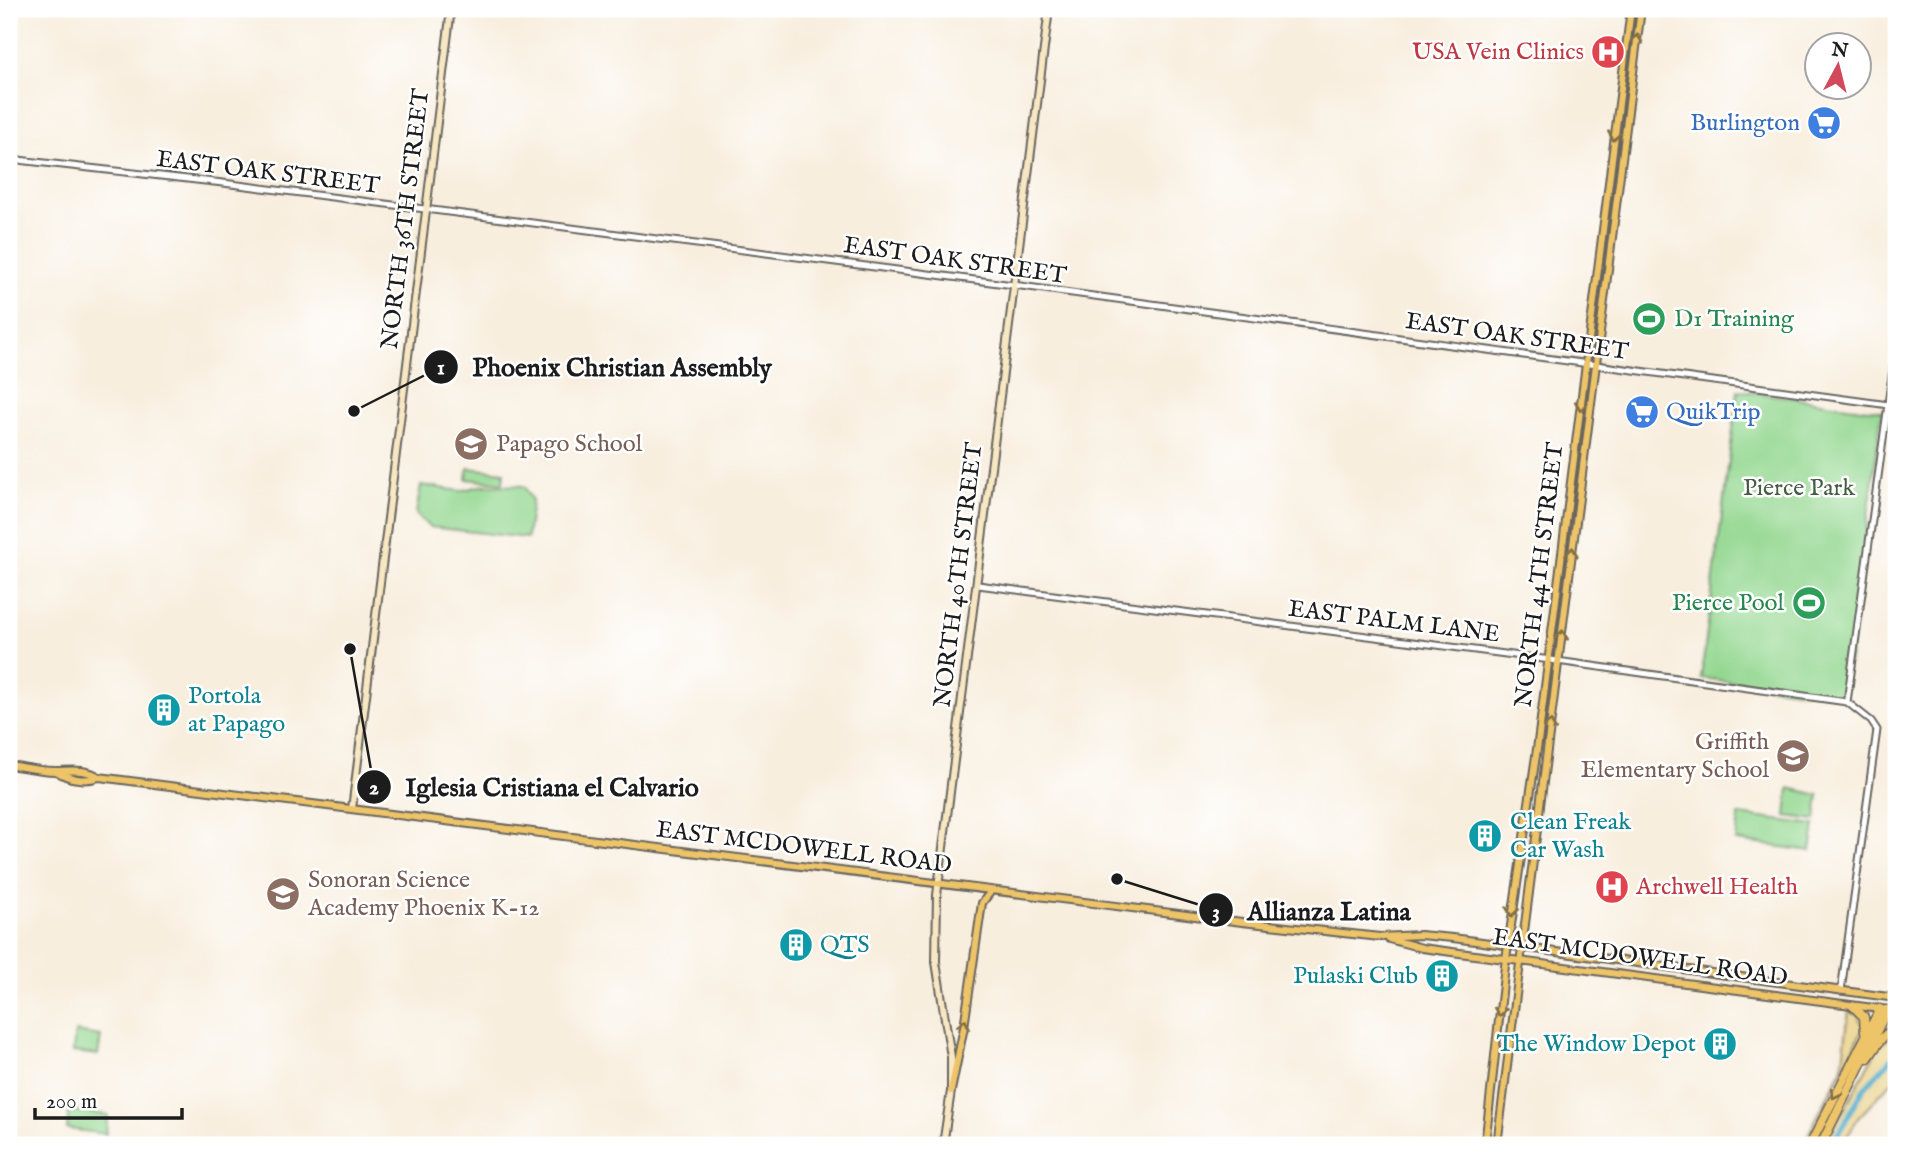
<svg xmlns="http://www.w3.org/2000/svg" width="1905" height="1154" font-family="'IM FELL English',serif">
<style>
.green{fill:#93d78f;stroke:#587a56;stroke-width:2}
.sand{fill:#eeda9e;stroke:#857b5d;stroke-width:2}
.lines{fill:none;stroke-linecap:round;stroke-linejoin:round}
.canal{stroke:#50adcf;stroke-width:5}
.tertiary-casing{stroke:#696660;stroke-width:9}
.secondary-casing{stroke:#696660;stroke-width:10}
.primary-casing{stroke:#696660;stroke-width:10}
.motorway-casing{stroke:#696660;stroke-width:11}
.tertiary{stroke:#fff;stroke-width:5}
.secondary{stroke:#f8e7c3;stroke-width:6}
.primary{stroke:#eec469;stroke-width:6}
.motorway{stroke:#eec469;stroke-width:8}
.oneway{stroke:#857042}
.labels{text-anchor:middle;dominant-baseline:central;stroke-width:5;stroke-linejoin:round;paint-order:stroke}
.health-label{font-size:24px;fill:#be3a42;stroke:#fff;text-anchor:end}
.shop-label{font-size:24px;fill:#366cbe;stroke:#fff;text-anchor:end}
.street-label{font-size:24px;fill:#1c1c1c;stroke:#fff}
.leisure-label{font-size:24px;fill:#27864d;stroke:#fff;text-anchor:start}
.education-label{font-size:24px;fill:#785e54;stroke:#fff;text-anchor:start}
.park-label{font-size:24px;fill:#465d44;stroke:#fff}
.culture-label{font-size:24px;fill:#0d838f;stroke:#fff;text-anchor:start}
.leader{fill:none;stroke:#1c1c1c;stroke-width:2.5}
.callout-dot{fill:#1c1c1c;stroke:#fff;stroke-width:2.5}
.mark-label{font-size:21px;text-anchor:middle;font-weight:bold;fill:#fff}
.callout-label{font-size:26px;text-anchor:middle;font-weight:bold;fill:#1c1c1c;stroke:#fff;stroke-width:5;stroke-linejoin:round;paint-order:stroke}
</style>
<rect width="100%" height="100%" fill="#fff"/>
<filter id="ink" filterUnits="userSpaceOnUse"><feTurbulence type="fractalNoise" baseFrequency=".0143" numOctaves="2"/><feDisplacementMap in="SourceGraphic" scale="14" xChannelSelector="R" yChannelSelector="G"/><feConvolveMatrix kernelMatrix="1 2 1 2 8 2 1 2 1" color-interpolation-filters="sRGB"/></filter>
<filter id="wash" filterUnits="userSpaceOnUse"><feTurbulence type="fractalNoise" baseFrequency=".00686" numOctaves="4" result="noise"/><feDisplacementMap in="SourceGraphic" scale="28" xChannelSelector="R" yChannelSelector="G"/><feGaussianBlur stdDeviation="1.57" result="paint"/><feColorMatrix in="noise" values="0 0 0 0 0 0 0 0 0 0 0 0 0 0 0 0 0 1.4 0 .05"/><feComposite in="paint" operator="in"/></filter>
<g filter="url(#wash)">
<rect width="100%" height="100%" fill="#f8eede"/>
<!-- green -->
<path class="green" d="M1738 390 1882 411 1844 696 1701 678Z
M468 468 504 472 503 483 467 479Z
M421 485 460 491 484 485 524 486 532 500 527 538 429 527 416 514Z
M1789 788 1819 795 1816 820 1786 816Z
M1739 815 1815 825 1811 851 1736 841Z
M75 1032 101 1036 98 1055 73 1052Z
M69 1110 108 1115 106 1134 67 1129Z"/>
<!-- sand -->
<path class="sand" d="M1849 1011 1857 1013 1863 1029 1806 1145H1802L1842 1069Z
M1896 1032V1077L1857 1119 1842 1145H1825L1878 1047Z"/>
<g class="lines">
<!-- canal -->
<path class="canal" d="M1832 1145 1864 1088 1896 1054"/>
</g>
</g>
<g filter="url(#ink)">
<g class="lines">
<!-- tertiary casing -->
<g class="tertiary-casing">
<path id="tertiary" d="M9 159 223 183 1006 284 1896 406
M978 585 1543 659 1847 702 1871 721 1877 730 1841 991
M1847 702 1896 346"/>
</g>
<!-- secondary casing -->
<g class="secondary-casing">
<path id="secondary" d="M352 809 451 9
M943 1145 951 1091V1057L936 962 937 895 1049 9"/>
</g>
<!-- primary casing -->
<g class="primary-casing">
<path id="primary" d="M9 765C24 767 40 771 55 771 70 771 85 768 99 777L1242 922 1380 937 1420 935 1453 938 1896 998
M56 771C68 779 85 782 99 777
M1389 939 1422 948 1896 1011
M951 1091 964 1027 982 903 991 891
M1485 1145 1505 966 1538 742 1631 9
M1497 1145 1641 9"/>
</g>
<!-- motorway casing -->
<g class="motorway-casing">
<path id="motorway" d="M1853 1006 1864 1017 1865 1032
M1868 1058 1882 1038 1896 1026
M1810 1145 1880 1009
M1821 1145 1887 1010"/>
</g>
<!-- tertiary -->
<use href="#tertiary" class="tertiary"/>
<!-- secondary -->
<use href="#secondary" class="secondary"/>
<!-- primary -->
<use href="#primary" class="primary"/>
<!-- motorway -->
<use href="#motorway" class="motorway"/>
</g>
<!-- one-way arrows -->
<defs><path id="oneway-chevron" d="M-2-3.5L2.5 0L-2 3.5" fill="none" stroke-width="1.6" stroke-linecap="round" stroke-linejoin="round" transform="scale(1.75)"/></defs>
<g class="oneway">
<use href="#oneway-chevron" transform="translate(1637 39) rotate(-83)"/>
<use href="#oneway-chevron" transform="translate(1614 136) rotate(98)"/>
<use href="#oneway-chevron" transform="translate(1581 406) rotate(97)"/>
<use href="#oneway-chevron" transform="translate(1572 552) rotate(-82)"/>
<use href="#oneway-chevron" transform="translate(1562 635) rotate(-83)"/>
<use href="#oneway-chevron" transform="translate(1550 725) rotate(-83)"/>
<use href="#oneway-chevron" transform="translate(1512 912) rotate(98)"/>
<use href="#oneway-chevron" transform="translate(1500 1012) rotate(96)"/>
<use href="#oneway-chevron" transform="translate(964 1024) rotate(-79)"/>
<use href="#oneway-chevron" transform="translate(1835 1094) rotate(117)"/>
</g>
</g>
<!-- icons -->
<defs>
<g id="hospital-disc" transform="scale(1.75)"><circle r="9.5" fill="#e0444e" stroke="#fff"/><path d="M-5-5h3v3.5h4V-5h3V5h-3V1.5h-4V5h-3Z" fill="#fff"/></g>
<g id="supermarket-disc" transform="scale(1.75)"><circle r="9.5" fill="#3f7fe0" stroke="#fff"/><path d="M-6-5.5h2.5l.6 2H6L4.5 2H-2.5L-4.4-4H-6ZM-1.5 3.2a1.3 1.3 0 1 0 .1 0ZM3 3.2a1.3 1.3 0 1 0 .1 0Z" fill="#fff"/></g>
<g id="stadium-disc" transform="scale(1.75)"><circle r="9.5" fill="#2e9e5b" stroke="#fff"/><path d="M0-5a6.5 5 0 1 0 0 10a6.5 5 0 1 0 0-10ZM-3.5-1.8h7v3.6h-7Z" fill="#fff"/></g>
<g id="school-disc" transform="scale(1.75)"><circle r="9.5" fill="#8d6e63" stroke="#fff"/><path d="M0-5L7-2L0 1L-7-2ZM-4 1L0 2.5L4 1V4Q0 6-4 4Z" fill="#fff"/></g>
<g id="building-disc" transform="scale(1.75)"><circle r="9.5" fill="#0f9aa8" stroke="#fff"/><path d="M-4-6H4V6H1V3H-1V6H-4ZM-2.5-4.3h1.7v1.8h-1.7ZM.8-4.3h1.7v1.8H.8ZM-2.5-1h1.7V.8h-1.7ZM.8-1h1.7V.8H.8Z" fill="#fff"/></g>
</defs>
<g fill-rule="evenodd">
<use href="#hospital-disc" x="1608" y="52"/>
<use href="#supermarket-disc" x="1824" y="123"/>
<use href="#stadium-disc" x="1649" y="319"/>
<use href="#supermarket-disc" x="1642" y="412"/>
<use href="#school-disc" x="471" y="444"/>
<use href="#stadium-disc" x="1809" y="603"/>
<use href="#building-disc" x="164" y="710"/>
<use href="#school-disc" x="1793" y="756"/>
<use href="#building-disc" x="1485" y="836"/>
<use href="#hospital-disc" x="1612" y="887"/>
<use href="#school-disc" x="283" y="894"/>
<use href="#building-disc" x="796" y="945"/>
<use href="#building-disc" x="1442" y="976"/>
<use href="#building-disc" x="1720" y="1044"/>
</g>
<g class="labels">
<!-- health labels -->
<g class="health-label">
<text x="1584" y="52">USA Vein Clinics</text>
<text x="1636" y="887" text-anchor="start">Archwell Health</text>
</g>
<!-- shop labels -->
<g class="shop-label">
<text x="1800" y="123">Burlington</text>
<text x="1666" y="412" text-anchor="start">QuikTrip</text>
</g>
<!-- street labels -->
<g class="street-label">
<text transform="translate(268 173) rotate(7)">EAST OAK STREET</text>
<text transform="translate(406 219) rotate(-83)">NORTH 36TH STREET</text>
<text transform="translate(955 261) rotate(8)">EAST OAK STREET</text>
<text transform="translate(1517 337) rotate(8)">EAST OAK STREET</text>
<text transform="translate(959 575) rotate(-83)">NORTH 40TH STREET</text>
<text transform="translate(1540 575) rotate(-83)">NORTH 44TH STREET</text>
<text transform="translate(1394 622) rotate(7)">EAST PALM LANE</text>
<text transform="translate(804 848) rotate(7)">EAST MCDOWELL ROAD</text>
<text transform="translate(1640 958) rotate(8)">EAST MCDOWELL ROAD</text>
</g>
<!-- leisure labels -->
<g class="leisure-label">
<text x="1674" y="319">D1 Training</text>
<text x="1784" y="603" text-anchor="end">Pierce Pool</text>
</g>
<!-- education labels -->
<g class="education-label">
<text x="496" y="444">Papago School</text>
<text x="1769" y="742" text-anchor="end">Griffith<tspan x="1769" dy="28">Elementary School</tspan></text>
<text x="308" y="880">Sonoran Science<tspan x="308" dy="28">Academy Phoenix K-12</tspan></text>
</g>
<!-- park labels -->
<g class="park-label">
<text x="1799" y="488">Pierce Park</text>
</g>
<!-- culture labels -->
<g class="culture-label">
<text x="188" y="696">Portola<tspan x="188" dy="28">at Papago</tspan></text>
<text x="1510" y="822">Clean Freak<tspan x="1510" dy="28">Car Wash</tspan></text>
<text x="820" y="945">QTS</text>
<text x="1418" y="976" text-anchor="end">Pulaski Club</text>
<text x="1696" y="1044" text-anchor="end">The Window Depot</text>
</g>
</g>
<!-- callouts -->
<path class="leader" d="M354 411L441 367M350 649L374 787M1117 879L1216 910"/>
<g class="callout-dot">
<circle cx="354" cy="411" r="7"/>
<circle cx="350" cy="649" r="7"/>
<circle cx="1117" cy="879" r="7"/>
<circle cx="441" cy="367" r="18"/>
<circle cx="374" cy="787" r="18"/>
<circle cx="1216" cy="910" r="18"/>
</g>
<g class="mark-label">
<text x="441" y="374">1</text>
<text x="374" y="794">2</text>
<text x="1216" y="918">3</text>
</g>
<g class="callout-label">
<text x="622" y="376">Phoenix Christian Assembly</text>
<text x="552" y="796">Iglesia Cristiana el Calvario</text>
<text x="1329" y="920">Allianza Latina</text>
</g>
<!-- margin -->
<rect width="1905" height="1154" fill="none" stroke="#fff" stroke-width="35"/>
<!-- north arrow -->
<g transform="translate(1838 66) rotate(7)"><circle r="33" fill="#ffffff" stroke="#a4a4a4" stroke-width="2"/>
<path d="M0-5L12 26L0 18L-12 26Z" fill="#d1495b"/>
<text y="-10" font-size="19" font-weight="bold" text-anchor="middle" fill="#1c1c1c">N</text>
</g>
<!-- scale -->
<path d="M35 1108v10h147v-10" fill="none" stroke="#1c1c1c" stroke-width="3.5"/>
<text x="46" y="1108" font-size="21" fill="#1c1c1c" stroke="#ffffff" stroke-width="5" paint-order="stroke">200 m</text>
</svg>
